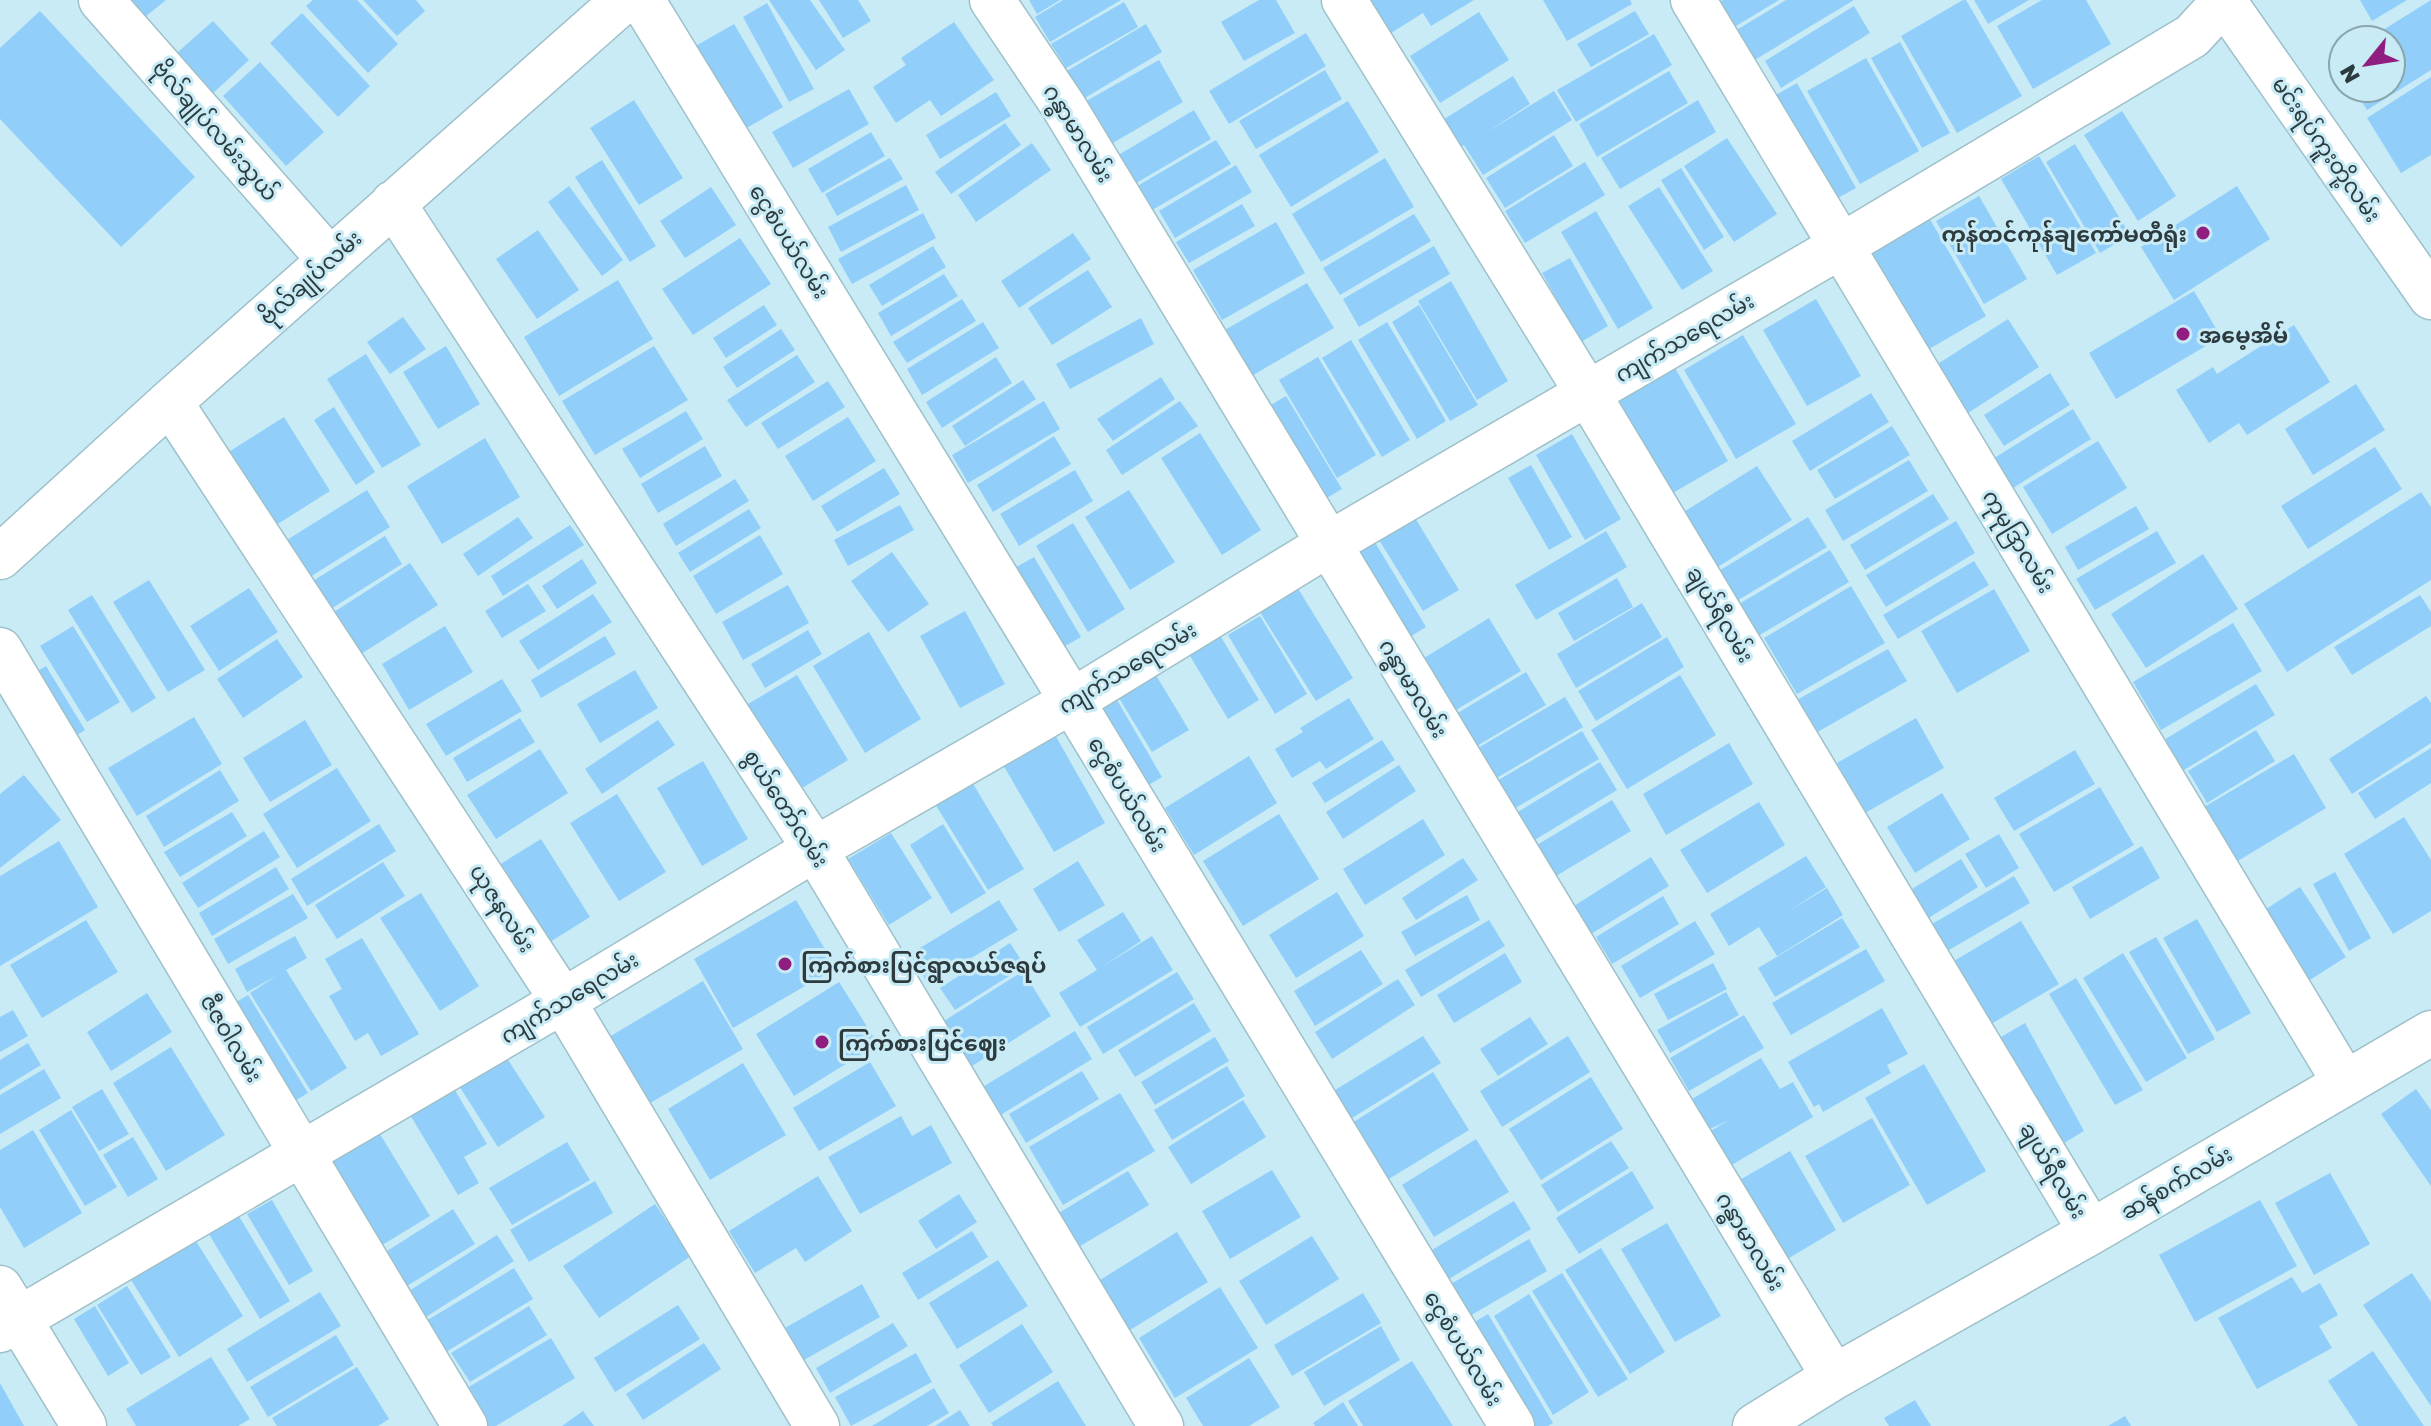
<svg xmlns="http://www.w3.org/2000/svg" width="2431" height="1426" font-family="'Golos Text','Noto Sans Myanmar',sans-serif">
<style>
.building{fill:#91cffa}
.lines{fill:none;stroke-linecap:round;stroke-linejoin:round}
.minor-casing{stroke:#9ec0ca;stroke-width:47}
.minor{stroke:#fff;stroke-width:44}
.poi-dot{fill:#8f1e80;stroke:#c8ebf5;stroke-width:3}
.labels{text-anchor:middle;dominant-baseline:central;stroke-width:6;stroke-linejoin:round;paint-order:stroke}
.street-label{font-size:22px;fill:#2d3b3f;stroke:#c8ebf5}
.poi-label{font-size:22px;font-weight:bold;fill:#2d3b3f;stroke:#c8ebf5;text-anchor:start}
</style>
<rect width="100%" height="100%" fill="#c8ebf5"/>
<!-- building -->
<path class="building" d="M105 0H166L129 30Z
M313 0H357L398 44 368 73 306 6Z
M363 0H416L425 11 397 36Z
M769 0H810L845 50 816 70Z
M819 0H858L871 21 843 38Z
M1029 0H1060L1037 14Z
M1063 0H1121L1050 42 1035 17Z
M1259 0H1276L1295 33 1244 61 1221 22Z
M1371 0H1474L1431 26 1423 13 1391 33Z
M1543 0H1630L1632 4 1567 41Z
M1723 0H1779L1718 37 1703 12Z
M1786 0H1854L1738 70 1720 40Z
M1963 0H1966L2022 96 1957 133 1901 36Z
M1974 0H2029L1988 24Z
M2042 0H2086L2111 44 2033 89 1997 26Z
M2360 0H2407L2372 21Z
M2431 0V70L2367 110 2353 88H2391V40H2367Z
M1124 2 1138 27 1066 68 1051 44Z
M767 3 814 89 789 102 743 17Z
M1854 6 1870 33 1781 88 1765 61Z
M40 11 195 177 121 247 0 119V48Z
M1635 11 1649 34 1591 67 1577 44Z
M1479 12 1509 60 1440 103 1410 56Z
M302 13 370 86 338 117 270 43Z
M213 21 249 60 198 107 161 67Z
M954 22 994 80 941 116 930 100 896 123 873 87 906 65 901 58Z
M734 24 783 107 743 130 694 47Z
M1146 24 1162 52 1083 99 1067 71Z
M1306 33 1326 66 1229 124 1209 91Z
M1654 34 1672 65 1576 122 1557 90Z
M1900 42 1950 133 1922 148 1871 58Z
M1866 58 1919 151 1860 184 1807 91Z
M1159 60 1183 102 1106 147 1081 104Z
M260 62 324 132 286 166 223 96Z
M1325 70 1342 99 1256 149 1239 121Z
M1669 71 1688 103 1597 157 1579 124Z
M1513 76 1530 104 1487 132 1554 91 1572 120 1483 175 1464 145 1458 149 1441 121Z
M2431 77V155L2401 173 2367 118Z
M1797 83 1856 188 1825 205 1765 101Z
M849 89 869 124 793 168 772 132Z
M996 92 1011 116 940 159 926 135Z
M634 100 683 178 639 205 590 128Z
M1698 100 1716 132 1620 189 1601 158Z
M1348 101 1379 152 1291 207 1259 155Z
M1194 110 1211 139 1121 192 1105 163Z
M2122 111 2176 196 2138 221 2084 135Z
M1005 123 1021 145 951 194 935 172Z
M871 132 885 156 822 193 808 169Z
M1554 135 1573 166 1505 208 1486 178Z
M1727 138 1777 214 1734 242 1684 166Z
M1216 140 1231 164 1142 216 1127 192Z
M1032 143 1051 170 976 222 958 195Z
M2075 144 2130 235 2100 253 2046 162Z
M2039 156 2096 253 2057 275 2001 179Z
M890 158 903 179 837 216 825 194Z
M1385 158 1414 207 1321 262 1292 214Z
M602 160 656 246 630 262 575 177Z
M1585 162 1605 195 1525 243 1505 211Z
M1236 165 1252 192 1175 238 1159 211Z
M1681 168 1724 237 1704 250 1661 180Z
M906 185 919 210 841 252 828 227Z
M569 186 623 260 602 276 548 202Z
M2237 186 2270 239 2174 300 2141 247Z
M711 187 736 225 685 258 660 221Z
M1659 187 1713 271 1682 290 1628 206Z
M1979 196 2027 279 1984 304 1936 221Z
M1242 204 1255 226 1189 263 1176 242Z
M1596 211 1653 308 1618 329 1561 232Z
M923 213 936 238 852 284 838 259Z
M1414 214 1431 241 1340 295 1323 268Z
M1927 214 1986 316 1917 356 1858 254Z
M1276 222 1305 273 1222 320 1193 270Z
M538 230 579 290 537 319 496 259Z
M1073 233 1091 259 1019 308 1001 281Z
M740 238 771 284 693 335 662 289Z
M933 246 946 267 882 306 869 285Z
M1434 246 1450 274 1359 327 1343 299Z
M1570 258 1608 326 1581 342 1542 273Z
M1088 270 1112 307 1052 345 1028 308Z
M944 274 958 296 891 336 878 313Z
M618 280 653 339 559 396 524 337Z
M1451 281 1508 381 1477 400 1418 301Z
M1307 283 1334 328 1243 381 1216 335Z
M2194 291 2221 337 2116 399 2089 353Z
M962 299 976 321 907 363 893 342Z
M1816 299 1861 376 1807 406 1763 330Z
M764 305 777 325 726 358 713 338Z
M1419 305 1478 405 1450 421 1392 322Z
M403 317 426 349 390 374 367 342Z
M1141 318 1154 344 1070 389 1056 364Z
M2008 319 2039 367 1965 415 1933 367Z
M983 322 999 348 922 395 907 369Z
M1387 322 1446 421 1417 439 1358 340Z
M2294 325 2330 382 2247 435 2239 423 2209 443 2176 390 2213 367 2217 374Z
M781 329 795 350 737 388 723 367Z
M1743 335 1796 424 1736 459 1684 370Z
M1351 340 1410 440 1382 457 1322 358Z
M446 346 480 404 438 429 403 372Z
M654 346 688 400 595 455 562 401Z
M366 354 421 445 382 468 327 379Z
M797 355 815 382 746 427 727 400Z
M996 357 1012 383 942 428 926 402Z
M1318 357 1376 455 1337 478 1279 380Z
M1675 368 1728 461 1659 501 1606 407Z
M2050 373 2070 405 2004 446 1984 415Z
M1161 377 1175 399 1113 441 1097 419Z
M1023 380 1036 399 965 446 952 426Z
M828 381 845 407 778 449 761 423Z
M2356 384 2385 430 2313 475 2285 429Z
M1871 393 1889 422 1810 471 1792 441Z
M1286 396 1342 489 1306 510 1251 417Z
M1044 401 1060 429 968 483 952 455Z
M1180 401 1198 426 1122 475 1106 450Z
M334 407 375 472 356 485 314 420Z
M2073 409 2091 439 2002 495 1983 465Z
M686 411 703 439 640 478 622 449Z
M284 417 330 491 265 532 219 458Z
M848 417 876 461 813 501 785 456Z
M1892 426 1910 455 1835 499 1817 470Z
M1200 433 1261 530 1222 555 1161 458Z
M1572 434 1621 519 1585 540 1536 455Z
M1054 436 1071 464 993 512 977 485Z
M485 438 520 497 442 544 407 486Z
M2098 441 2127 488 2052 534 2023 487Z
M705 446 722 476 658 513 641 484Z
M2375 447 2402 489 2308 549 2281 506Z
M1909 460 1928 491 1843 541 1825 510Z
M1531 465 1572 537 1549 550 1508 478Z
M1757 466 1792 520 1713 570 1679 515Z
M884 468 900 494 837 532 821 506Z
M1075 470 1093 501 1019 546 1000 514Z
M735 479 749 501 676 546 663 524Z
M367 490 390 527 297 585 274 548Z
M1129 490 1175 562 1130 590 1085 517Z
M2421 492 2431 507V580L2287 672 2244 604Z
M1933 494 1949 519 1865 570 1850 545Z
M900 505 914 530 848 566 834 540Z
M2136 506 2149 529 2078 570 2065 547Z
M749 509 761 528 690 572 678 553Z
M1412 513 1459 590 1423 611 1376 535Z
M518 517 533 538 478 576 463 554Z
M1808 517 1827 547 1735 602 1717 572Z
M1956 521 1975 553 1886 607 1866 575Z
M1073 523 1125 609 1088 632 1036 546Z
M570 525 584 545 503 596 491 576Z
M1606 531 1627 567 1536 620 1515 585Z
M2157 531 2176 563 2095 610 2076 579Z
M760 535 783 574 716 614 693 576Z
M385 536 402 564 326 612 308 584Z
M1373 539 1426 627 1395 646 1342 557Z
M1830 550 1849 582 1758 636 1739 604Z
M892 552 929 604 888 632 851 581Z
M2203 554 2238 609 2146 668 2111 614Z
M1034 557 1081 637 1053 653 1006 573Z
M582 559 597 583 557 609 542 586Z
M1974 561 1989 585 1898 639 1883 615Z
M410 563 438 605 361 654 334 612Z
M1617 578 1633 607 1574 641 1558 613Z
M149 580 205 670 168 692 113 602Z
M1294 582 1353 678 1316 701 1256 606Z
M528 584 546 611 502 638 485 611Z
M788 585 809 623 743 660 722 622Z
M1851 586 1885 643 1797 694 1764 638Z
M249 588 278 632 219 671 190 626Z
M1994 589 2030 651 1957 693 1921 631Z
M593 594 612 622 538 670 519 641Z
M92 595 156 698 132 713 68 610Z
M2420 595 2431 612V626L2352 675 2334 647Z
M1642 603 1662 637 1576 688 1557 654Z
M965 611 1005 684 960 708 920 636Z
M1260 616 1307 694 1275 714 1228 635Z
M1489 618 1521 671 1456 710 1424 658Z
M2233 623 2262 671 2161 730 2133 682Z
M73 626 120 702 87 722 40 646Z
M445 626 473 672 409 710 382 664Z
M808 630 822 654 765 688 751 664Z
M869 632 921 719 865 753 813 666Z
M1218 632 1259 700 1228 719 1187 651Z
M605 636 616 654 541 698 531 680Z
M1667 637 1684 667 1596 721 1578 691Z
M277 639 303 677 243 718 217 679Z
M1888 649 1907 681 1814 734 1795 701Z
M1148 662 1189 730 1152 752 1111 685Z
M46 666 85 730 50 752 10 687Z
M635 670 658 708 600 743 577 704Z
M1526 672 1546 705 1465 753 1446 720Z
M797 675 848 760 789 796 738 710Z
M1680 675 1716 735 1627 789 1591 730Z
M502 679 522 711 446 756 426 724Z
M1107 683 1162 777 1135 793 1080 699Z
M2256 684 2275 715 2174 776 2154 746Z
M2426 696 2431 703V743L2352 794 2329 759Z
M1565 697 1583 727 1483 786 1466 755Z
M1349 698 1374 739 1326 769 1320 761 1292 778 1275 749 1303 732 1300 728Z
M194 717 222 764 137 816 108 768Z
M520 718 535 742 467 782 453 758Z
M1916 718 1944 768 1865 813 1837 763Z
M305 720 332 765 270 802 243 758Z
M658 720 675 745 602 794 585 769Z
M2256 730 2275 761 2207 803 2188 771Z
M1582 731 1599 759 1507 813 1490 785Z
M1054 733 1105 823 1054 852 1002 763Z
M1382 740 1395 760 1325 803 1312 783Z
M1729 743 1753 784 1666 835 1643 794Z
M2431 748V783L2375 819 2358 793Z
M540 749 568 793 496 839 467 795Z
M2075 750 2095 784 2014 831 1994 798Z
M2294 754 2326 808 2236 862 2204 807Z
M1249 756 1277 803 1194 855 1165 808Z
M703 761 748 839 702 866 657 788Z
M1600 762 1617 790 1533 841 1516 813Z
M1399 765 1416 791 1343 839 1326 812Z
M337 768 371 821 297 868 263 814Z
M220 770 239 801 164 847 146 816Z
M24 775 61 820 0 868V794Z
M969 777 1024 869 988 890 932 799Z
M2100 787 2134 845 2054 892 2019 834Z
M1942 793 1970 839 1915 873 1887 827Z
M617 794 666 872 619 901 570 823Z
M1612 800 1631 831 1551 879 1532 848Z
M1759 802 1785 845 1707 893 1680 850Z
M232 812 247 836 180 877 164 852Z
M1279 814 1319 879 1243 926 1203 861Z
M2404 817 2431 860V911L2393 934 2344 854Z
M1423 819 1445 855 1365 905 1343 869Z
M379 824 396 851 307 906 291 879Z
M943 824 986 893 951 914 910 845Z
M264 831 280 857 198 908 182 883Z
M891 833 932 898 889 925 848 859Z
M1999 834 2019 868 1986 888 1965 854Z
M541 839 590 917 542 947 494 868Z
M59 841 98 907 0 966V876Z
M2142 846 2160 878 2090 919 2072 887Z
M1806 856 1826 887 1787 912 1827 888 1843 915 1777 956 1759 927 1729 946 1710 914Z
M1651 857 1669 886 1591 934 1574 906Z
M1463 858 1478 880 1416 920 1402 898Z
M1961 859 1978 887 1911 929 1894 900Z
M1078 861 1105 905 1059 932 1033 889Z
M383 862 405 896 337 939 315 905Z
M276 867 289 889 212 936 199 913Z
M2335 872 2371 938 2349 951 2313 884Z
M2014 876 2030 903 1930 961 1915 934Z
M2300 887 2346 957 2302 985 2257 915Z
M1337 892 1364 936 1296 978 1269 935Z
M421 893 479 986 440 1011 380 918Z
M293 894 308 918 228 964 214 939Z
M1467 895 1480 920 1415 956 1401 932Z
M1663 896 1679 924 1612 964 1596 937Z
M796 900 836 968 733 1028 694 959Z
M999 900 1018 930 928 984 910 954Z
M1123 912 1141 941 1100 968 1152 936 1173 970 1080 1027 1059 993 1097 970 1077 940Z
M1842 918 1860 947 1775 997 1758 968Z
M2197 919 2251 1013 2217 1032 2163 938Z
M86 920 118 972 42 1018 10 965Z
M1489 920 1505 946 1421 997 1405 970Z
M1695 921 1715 954 1640 998 1621 966Z
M2021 921 2059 984 1986 1027 1949 964Z
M295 936 307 958 286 970 347 1068 311 1091 250 993 276 976 247 992 235 969Z
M2156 937 2215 1039 2188 1054 2129 952Z
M362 938 419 1034 381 1056 368 1033 355 1041 329 996 342 989 325 959Z
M1010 943 1025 966 955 1010 940 988Z
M1866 949 1885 981 1791 1035 1772 1003Z
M1361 950 1383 984 1315 1026 1294 991Z
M1505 953 1522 982 1454 1023 1437 995Z
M2123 953 2187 1058 2146 1082 2083 978Z
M1713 963 1727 989 1668 1020 1654 994Z
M1023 971 1051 1016 972 1066 944 1021Z
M1177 972 1194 999 1103 1054 1087 1027Z
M2076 978 2143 1090 2115 1105 2049 994Z
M1398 979 1415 1005 1332 1059 1315 1032Z
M703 981 743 1049 633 1113 594 1046Z
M839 982 878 1044 794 1096 756 1034Z
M1726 992 1739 1015 1670 1053 1657 1030Z
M147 993 172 1032 111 1071 87 1032Z
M248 995 308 1093 273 1114 213 1016Z
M1194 1003 1211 1031 1135 1077 1118 1050Z
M1882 1008 1908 1054 1887 1065 1891 1073 1823 1112 1819 1104 1814 1107 1788 1062Z
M13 1010 28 1036 0 1052V1017Z
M1744 1015 1764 1048 1689 1091 1670 1058Z
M1530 1017 1548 1044 1498 1076 1480 1049Z
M2025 1023 2084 1131 2054 1149 1982 1048Z
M1075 1031 1092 1059 994 1119 976 1091Z
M1423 1036 1441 1063 1344 1123 1327 1095Z
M1568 1036 1590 1072 1502 1127 1480 1091Z
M1215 1037 1229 1061 1155 1105 1141 1082Z
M28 1043 41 1065 0 1090V1060Z
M171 1047 225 1135 166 1171 113 1083Z
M503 1052 545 1117 498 1147 456 1081Z
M1761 1058 1780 1089 1793 1082 1813 1117 1718 1173 1697 1139 1729 1120 1710 1129 1692 1099Z
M870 1062 896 1106 819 1151 793 1108Z
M743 1063 786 1135 710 1180 668 1109Z
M1924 1064 1986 1171 1927 1205 1865 1098Z
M1227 1066 1245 1096 1172 1140 1154 1110Z
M44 1069 61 1098 0 1134V1095Z
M1082 1071 1099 1099 1026 1143 1009 1114Z
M444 1072 487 1144 464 1157 479 1183 458 1195 400 1098Z
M1433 1072 1469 1130 1379 1185 1344 1128Z
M1591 1077 1623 1129 1541 1180 1509 1129Z
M102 1089 129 1134 99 1151 72 1107Z
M2416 1089 2431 1110V1186L2381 1114Z
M1120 1093 1155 1151 1063 1205 1029 1147Z
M1243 1100 1266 1137 1191 1184 1168 1147Z
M71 1110 117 1187 85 1206 39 1130Z
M901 1116 912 1136 931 1125 952 1163 860 1214 828 1157Z
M1872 1118 1910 1185 1843 1223 1805 1156Z
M372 1121 430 1216 364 1256 306 1162Z
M33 1130 82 1213 24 1248 0 1207V1150Z
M133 1137 158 1179 128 1197 103 1155Z
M1476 1139 1509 1192 1434 1237 1402 1185Z
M1611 1141 1629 1168 1558 1212 1541 1185Z
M567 1142 590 1180 512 1225 489 1188Z
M1790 1151 1836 1230 1784 1261 1738 1181Z
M1272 1170 1301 1217 1230 1259 1202 1211Z
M1128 1171 1149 1205 1077 1248 1057 1214Z
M1632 1171 1654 1208 1579 1254 1556 1218Z
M2330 1173 2370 1244 2314 1275 2275 1203Z
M818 1176 852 1231 805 1262 796 1248 755 1273 729 1231Z
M595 1181 613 1213 529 1262 510 1230Z
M959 1194 977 1222 936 1249 918 1221Z
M272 1200 313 1271 289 1285 247 1214Z
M2260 1200 2297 1266 2195 1322 2159 1255Z
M1514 1201 1531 1229 1449 1279 1432 1250Z
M655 1204 691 1256 599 1318 563 1266Z
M234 1208 290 1301 260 1319 204 1226Z
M453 1209 475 1244 394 1294 373 1260Z
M1667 1223 1721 1316 1675 1342 1621 1249Z
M187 1227 243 1316 179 1357 123 1267Z
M972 1231 988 1257 918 1300 902 1273Z
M1177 1232 1208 1282 1130 1330 1100 1280Z
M497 1235 514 1261 418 1322 401 1296Z
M1312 1236 1339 1279 1266 1325 1239 1281Z
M1529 1239 1547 1271 1468 1317 1449 1285Z
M1601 1248 1665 1352 1630 1374 1565 1270Z
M998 1260 1028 1306 957 1349 929 1303Z
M514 1268 533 1299 446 1352 426 1321Z
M1562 1273 1628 1379 1598 1397 1532 1291Z
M2412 1273 2431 1302V1406L2363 1305Z
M2292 1277 2302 1293 2320 1283 2338 1315 2319 1326 2332 1348 2257 1389 2218 1318Z
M862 1284 880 1317 804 1360 785 1328Z
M127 1286 171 1357 141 1375 97 1305Z
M1220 1287 1258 1348 1175 1398 1139 1338Z
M320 1292 341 1326 247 1382 227 1349Z
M1363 1293 1381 1323 1292 1376 1274 1345Z
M1529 1294 1589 1392 1553 1415 1494 1316Z
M678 1305 700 1339 615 1392 594 1358Z
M95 1306 129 1363 108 1376 74 1319Z
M529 1306 547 1335 470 1382 451 1353Z
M1488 1314 1553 1423 1548 1426H1512L1456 1333Z
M893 1323 908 1346 830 1393 816 1368Z
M1022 1324 1053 1372 989 1413 959 1365Z
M1381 1326 1400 1360 1324 1406 1304 1372Z
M336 1335 354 1365 268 1417 250 1387Z
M551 1338 575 1378 496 1426H476L457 1394Z
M704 1343 721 1369 643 1420 626 1394Z
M2373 1351 2424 1426H2358L2328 1381Z
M916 1353 932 1382 851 1426 835 1397Z
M211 1357 250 1419 238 1426H136L126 1409Z
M1249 1358 1280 1407 1249 1426H1203L1186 1398Z
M1412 1361 1453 1426H1363L1348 1401Z
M357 1367 389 1419 378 1426H277L272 1418Z
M1058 1381 1086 1426H993L991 1423Z
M0 1383 24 1426H0Z
M934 1388 949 1413 927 1426H872Z
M1915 1400 1931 1426H1889L1884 1418Z
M1343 1402 1358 1426H1315L1313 1423Z
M960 1410 970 1426H935Z
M583 1411 594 1426H562Z
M2125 1416 2131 1426H2108Z"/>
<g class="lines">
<!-- minor casing -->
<g class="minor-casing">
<path id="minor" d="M101 0 330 260
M642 0 1072 701 1512 1426
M992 0 1064 107 1834 1377
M1344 0 1588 394 2091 1232
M1693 0 2345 1083
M2223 0 2431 297
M393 203 815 849 1161 1426
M170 402 563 1001 817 1426
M0 557 170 402 624 0
M0 650 465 1426
M0 1288 84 1426
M0 1330 563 1001 815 849 1072 701 1327 545 1841 246 2192 36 2225 0
M1755 1426 1834 1377 2091 1232 2431 1033"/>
</g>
<!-- minor -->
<use href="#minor" class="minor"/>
</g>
<!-- markers -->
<g class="poi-dot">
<circle cx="2203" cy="233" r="8"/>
<circle cx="2183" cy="334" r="8"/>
<circle cx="785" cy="964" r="8"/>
<circle cx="822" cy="1042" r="8"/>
</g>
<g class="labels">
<!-- street labels -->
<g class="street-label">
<text transform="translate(216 130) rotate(49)">ဗိုလ်ချုပ်လမ်းသွယ်</text>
<text transform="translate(1079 133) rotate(58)">ဂန္ဓာမာလမ်း</text>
<text transform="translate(2327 149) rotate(55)">မင်းရပ်ကူးတို့လမ်း</text>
<text transform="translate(790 241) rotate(58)">ငွေစံပယ်လမ်း</text>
<text transform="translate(310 277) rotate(-42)">ဗိုလ်ချုပ်လမ်း</text>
<text transform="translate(1684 337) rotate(-30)">ကျက်သရေလမ်း</text>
<text transform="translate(2019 541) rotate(59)">ကုမုဒြာလမ်း</text>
<text transform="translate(1721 614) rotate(59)">ချယ်ရီလမ်း</text>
<text transform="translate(1127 667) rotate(-31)">ကျက်သရေလမ်း</text>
<text transform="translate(1414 688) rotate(59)">ဂန္ဓာမာလမ်း</text>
<text transform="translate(1128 794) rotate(59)">ငွေစံပယ်လမ်း</text>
<text transform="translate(787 808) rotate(57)">စွယ်တော်လမ်း</text>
<text transform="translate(503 908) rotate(57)">ယုဇနလမ်း</text>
<text transform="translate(569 997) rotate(-31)">ကျက်သရေလမ်း</text>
<text transform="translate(232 1038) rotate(59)">ဇီဇဝါလမ်း</text>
<text transform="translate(2054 1170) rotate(59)">ချယ်ရီလမ်း</text>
<text transform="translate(2176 1182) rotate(-30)">ဆန်စက်လမ်း</text>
<text transform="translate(1751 1241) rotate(59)">ဂန္ဓာမာလမ်း</text>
<text transform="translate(1464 1348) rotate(59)">ငွေစံပယ်လမ်း</text>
</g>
<!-- poi labels -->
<g class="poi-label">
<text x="2187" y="233" text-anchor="end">ကုန်တင်ကုန်ချကော်မတီရုံး</text>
<text x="2199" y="334">အမေ့အိမ်</text>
<text x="801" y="964">ကြက်စားပြင်ရွာလယ်ဇရပ်</text>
<text x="838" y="1042">ကြက်စားပြင်ဈေး</text>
</g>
</g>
<!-- north arrow -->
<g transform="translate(2367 64) rotate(240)"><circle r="38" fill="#c8ebf5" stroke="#8aa5ac" stroke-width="2"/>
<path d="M0-6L14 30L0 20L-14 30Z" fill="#8f1e80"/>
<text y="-12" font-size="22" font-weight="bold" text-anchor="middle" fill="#2d3b3f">N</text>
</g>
</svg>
